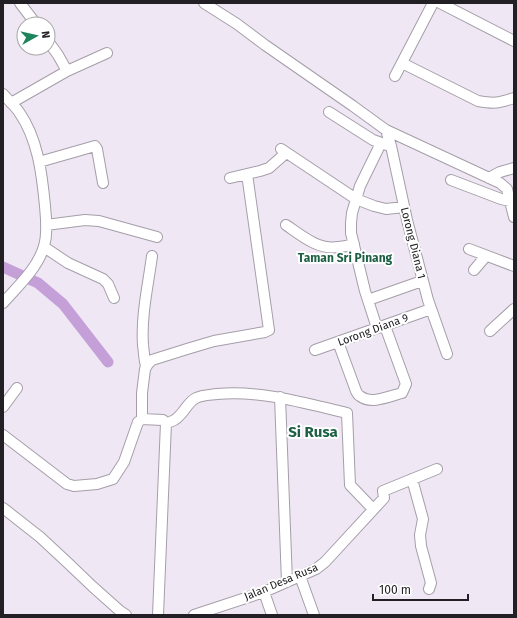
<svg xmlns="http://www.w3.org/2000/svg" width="517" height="618" font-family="'Fira Sans',sans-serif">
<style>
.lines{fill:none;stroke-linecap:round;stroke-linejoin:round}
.river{stroke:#c49fd8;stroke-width:11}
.minor-casing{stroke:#a59ea9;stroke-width:12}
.minor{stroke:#fff;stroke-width:10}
.labels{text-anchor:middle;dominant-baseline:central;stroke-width:4;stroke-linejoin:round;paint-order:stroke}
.street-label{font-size:11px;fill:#222024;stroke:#fff}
.neighbourhood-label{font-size:12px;font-weight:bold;fill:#1d6045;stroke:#fff}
.district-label{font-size:15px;font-weight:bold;fill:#1d6045;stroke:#fff}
</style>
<rect width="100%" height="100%" fill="#efe8f4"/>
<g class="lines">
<!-- river -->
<path class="river" d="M3 267 38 283 63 304 108 362"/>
<!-- minor casing -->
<g class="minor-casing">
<path id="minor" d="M20 3 36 24
M204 3 237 24 265 45 353 106 386 130 500 183 507 189 514 217
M440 3 514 41
M48 41 58 55 67 71
M402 63 478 101C495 104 498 103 514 98
M395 76 433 3
M3 94C8 100 15 106 19 112 38 139 42 174 45 206 46 219 48 233 44 246 38 268 18 286 3 303
M11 103 67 71 107 53
M329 112 373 140 387 145
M386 130 391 146 407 220 428 300 447 354
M281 149 356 199 374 206 386 209 404 207
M39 162 95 146 97 149 103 183
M230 178 260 171 269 168 286 153
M489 178 500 172 514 168
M451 180 501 199 510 201
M46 225 85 220 99 221 157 237
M286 225C302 236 318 250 338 247 344 247 349 245 354 244
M44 247 68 263 103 279 108 284 114 298
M469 249 514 266
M474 270 486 256
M368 300 422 281
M377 328 365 291 351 233V223L352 213 360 186 381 143
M490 331 514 309
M338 342 356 391C357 393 358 395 360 396 371 405 390 396 402 393L406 384 385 326
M315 350 431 309
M146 366C144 359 144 352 143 345 141 315 148 286 152 256
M280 397 287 582
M3 407 17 388
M142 419V393L145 369 148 364 152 360 187 349 214 341 265 332 269 330 247 174
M166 423C171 422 176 420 179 416 185 411 188 402 196 398 202 395 210 395 217 394 261 390 304 403 347 413L350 485 373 509
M3 435 67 484 74 486 97 484 113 479 124 462 138 422 142 419 163 420 166 423
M412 479 423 519 420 535 421 546 431 583 429 589
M3 508 40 537 69 564 92 586 120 611 126 615
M300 576 314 615
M264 592 272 615
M158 615 166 423
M194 615 264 592 316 569 325 562 384 498 383 491 437 469"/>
</g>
<!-- minor -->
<use href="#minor" class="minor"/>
</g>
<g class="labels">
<!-- street labels -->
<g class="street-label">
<text transform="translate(413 243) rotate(76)">Lorong Diana 1</text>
<text transform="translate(373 330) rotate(-20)">Lorong Diana 9</text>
<text transform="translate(281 582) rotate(-23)">Jalan Desa Rusa</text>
</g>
<!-- neighbourhood labels -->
<g class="neighbourhood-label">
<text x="345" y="258">Taman Sri Pinang</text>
</g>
<!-- district labels -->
<g class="district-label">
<text x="313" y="432">Si Rusa</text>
</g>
</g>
<!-- border -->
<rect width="517" height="618" fill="none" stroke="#222024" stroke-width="8"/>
<!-- north arrow -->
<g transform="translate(36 36) rotate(82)"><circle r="19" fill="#ffffff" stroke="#a7a6a7"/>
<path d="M0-3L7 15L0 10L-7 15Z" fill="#1e845e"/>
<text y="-6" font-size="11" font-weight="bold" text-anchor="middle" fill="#222024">N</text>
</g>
<!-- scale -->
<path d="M373 594v6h95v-6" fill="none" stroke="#222024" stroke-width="2"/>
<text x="379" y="594" font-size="12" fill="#222024" stroke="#ffffff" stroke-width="3" paint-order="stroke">100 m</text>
</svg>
